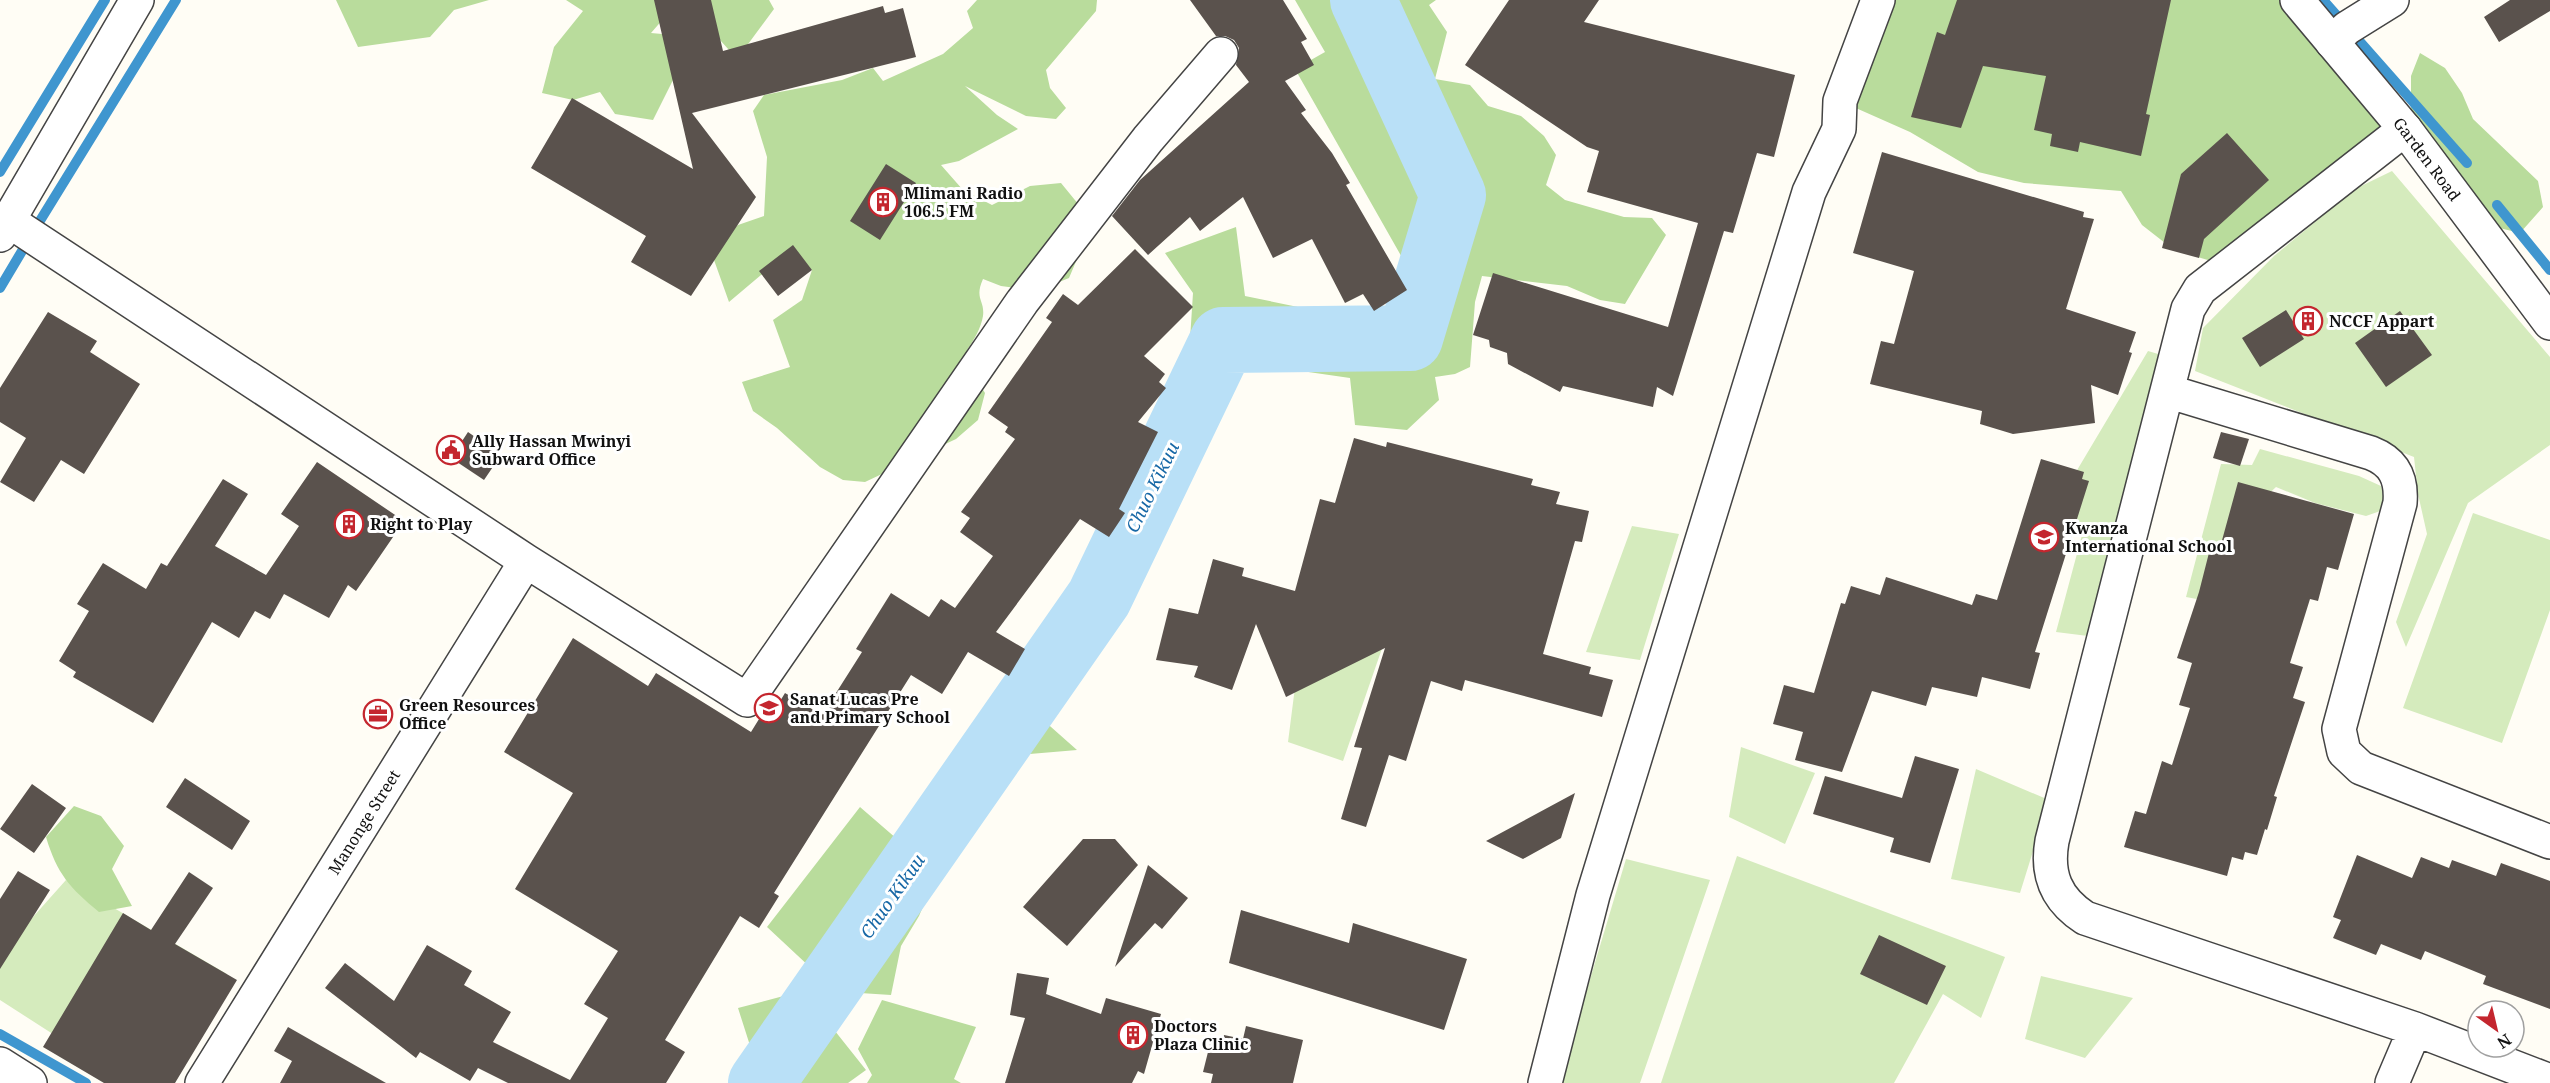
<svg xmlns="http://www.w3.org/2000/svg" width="2550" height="1083" font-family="'Noto Serif',serif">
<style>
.green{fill:#d5ebbd}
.forest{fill:#b9dc9c}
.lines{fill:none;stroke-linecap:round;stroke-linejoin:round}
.stream{stroke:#3f96cf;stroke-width:10}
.river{stroke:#b9e0f7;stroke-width:66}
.building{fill:#5a524d}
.minor-casing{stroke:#444;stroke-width:36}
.tertiary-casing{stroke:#444;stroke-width:36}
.minor{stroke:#fff;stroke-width:33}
.tertiary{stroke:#fff;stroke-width:33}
.labels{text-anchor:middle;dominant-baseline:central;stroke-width:6;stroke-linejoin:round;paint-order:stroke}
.street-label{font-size:16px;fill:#111;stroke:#fff}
.poi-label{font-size:16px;font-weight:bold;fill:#111;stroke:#fff;text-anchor:start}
.water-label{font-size:18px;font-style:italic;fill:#1768a6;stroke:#fff}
</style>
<rect width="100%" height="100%" fill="#fffdf5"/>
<!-- green -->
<path class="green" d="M2392 171 2550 357V445L2468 503 2406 647 2396 622 2427 534 2418 494 2414 457 2195 371 2203 328 2274 256 2338 203 2355 189Z
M2148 351 2165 356 2096 637 2056 632 2082 535 2067 487Z
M2260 449 2359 476 2381 486 2386 509 2366 516 2315 503 2276 487 2258 504 2202 600 2186 597 2221 464 2252 465Z
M2473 513 2550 540V610L2502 743 2403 708Z
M1632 526 1679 534 1640 660 1586 652Z
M1306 601 1396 608 1343 761 1288 742Z
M1741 747 1815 773 1785 844 1729 817Z
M1976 769 2049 800 2020 893 1951 879Z
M1737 856 2005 957 1981 1018 1943 994 1894 1083H1661Z
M1626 859 1710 880 1640 1083H1559Z
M66 880 227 974 129 1083 0 1000V954Z
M2041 976 2133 998 2085 1058 2025 1039Z"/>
<!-- forest -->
<path class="forest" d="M336 0H489L454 10 430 37 358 47Z
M566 0H769L774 9 737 59 704 22 677 3 651 33 684 36 674 78 653 120 615 114 600 92 573 100 542 93 554 47 583 11Z
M977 0H1097L1096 11 1046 70 1050 88 1066 108 1056 119 1026 116 965 86 997 115 1018 129 959 161 941 165 963 190 992 205 1030 186 1061 183 1079 205 1083 245 1069 278 1037 291 1001 286 983 279C974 299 985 300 983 316 981 328 974 340 967 350L972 372 985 393 978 420 956 439 865 482 843 480 820 467 777 428 753 411 742 382 790 367 773 320 802 300 812 270 792 262 761 275 729 302 709 246 738 225 764 216 767 157 753 111 764 95 842 80 873 68 883 81 943 54 973 28 967 11Z
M1295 0H1436L1429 5 1447 32 1435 79 1470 85 1488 106 1521 116 1544 136 1556 155 1546 185 1565 200 1624 217 1652 218 1666 235 1625 304 1600 300 1567 286 1482 276 1475 302 1470 367 1455 374 1435 377 1439 400 1407 430 1355 425 1350 378 1189 355 1193 293 1165 253 1236 227 1245 296 1371 322 1399 302 1408 268 1295 69 1325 52Z
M1863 0H2291L2316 22 2329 66 2350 63 2385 89 2382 138 2338 203 2253 269 2230 264 2228 266 2174 250 2142 225 2121 191 2024 183 1978 172 1910 132 1840 101Z
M2420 53 2445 68 2462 93 2473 119 2538 181 2543 207 2520 233 2487 225 2411 117V76Z
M1033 684 1055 697 1042 719 1077 750 1018 755 978 804 936 876 919 916 901 946 891 995 860 993 835 1031 866 1070 848 1083H733L754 1058 738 1008 791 994 812 969 767 927 860 807 912 852Z
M74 806 101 816 124 846 112 869 132 906 99 912C70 888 57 874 46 837Z
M882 1000 976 1027 954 1079 961 1083H867L872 1075 858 1049Z"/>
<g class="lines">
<!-- stream -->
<path class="stream" d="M2323 0 2467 163
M0 172 105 0
M2497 205 2550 270
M38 224 176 0
M0 288 22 251
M0 1034 86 1083"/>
<!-- river -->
<path class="river" d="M761 1083 1099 598 1223 340 1410 338 1453 195 1363 0"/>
</g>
<!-- building -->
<path class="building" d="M654 0H711L723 51 883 6 885 13 903 8 916 57 692 113 756 197 691 296 631 262 646 236 531 168 572 98 693 169Z
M1190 0H1283L1307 39 1301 42 1314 65 1285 81 1306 110 1301 113 1332 153 1350 183 1346 185 1407 290 1374 311 1363 294 1345 303 1312 239 1273 258 1243 197 1200 231 1190 217 1148 255 1112 216 1140 180 1249 82 1236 65 1239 48 1234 40 1225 36H1216Z
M1509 0H1599L1584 22 1795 75 1774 157 1757 153 1733 233 1724 231 1673 396 1657 387 1653 407 1563 386 1560 392 1508 364 1507 353 1490 347 1489 340 1473 335 1493 273 1668 327 1698 223 1587 192 1599 151 1587 147 1465 65Z
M1957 0H2171L2146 114 2150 115 2141 156 2080 142 2078 152 2050 146 2052 134 2034 130 2046 76 1983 66 1961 128 1911 117 1937 32 1945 35Z
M2510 0H2550V11L2499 42 2484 17Z
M2227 133 2269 180 2204 239 2199 258 2162 248 2181 174Z
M1882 152 2084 212 2083 217 2094 219 2066 309 2136 332 2129 352 2132 353 2118 395 2091 385 2095 423 2013 434 1980 424 1982 411 1870 384 1881 341 1894 344 1914 271 1853 253Z
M886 164 916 183 880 240 850 221Z
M793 245 812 270 778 296 759 271Z
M1135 249 1193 307 1144 356 1165 374 1159 382 1166 388 1138 422 1158 432 1119 509 1125 513 1109 537 1080 519 996 632 1025 649 1009 676 968 652 942 694 911 675 774 893 779 896 759 928 740 916 665 1040 685 1052 666 1083H508L478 1068 470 1081 420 1052 416 1058 325 988 345 963 394 1001 427 945 472 971 464 985 511 1012 493 1042 570 1080 608 1018 584 1004 618 951 515 889 573 793 504 752 573 638 648 686 656 673 751 732 764 711 771 716 785 693 822 715 862 652 856 649 891 593 929 617 941 599 955 608 993 556 960 532 970 518 961 512 1015 439 1005 432 1008 427 988 413 1052 322 1046 318 1063 294 1078 305Z
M2286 310 2304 339 2260 367 2242 338Z
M2400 311 2432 355 2386 387 2355 343Z
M48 312 97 341 90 352 140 384 84 474 61 460 34 502 0 482 26 438 0 422V388Z
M468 432 501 455 484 480 451 458Z
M2221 432 2249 439 2240 466 2213 458Z
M1354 438 1386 447 1387 442 1533 479 1531 485 1560 492 1556 504 1589 511 1582 542 1575 541 1543 654 1591 667 1589 674 1613 680 1602 717 1465 680 1462 691 1431 681 1406 761 1389 755 1366 827 1341 819 1362 748 1354 747 1385 648 1286 697 1256 624 1232 690 1194 677 1198 666 1156 660 1169 608 1198 614 1213 559 1244 568 1242 576 1295 591 1320 499 1335 503Z
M2041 459 2084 472 2082 479 2089 481 2035 652 2040 653 2030 689 1982 677 1977 697 1932 687 1926 706 1872 691 1842 772 1795 760 1803 732 1773 724 1784 685 1814 693 1841 603 1845 604 1851 586 1880 595 1886 577 1972 605 1976 594 1997 600Z
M317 462 404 521 356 591 348 585 329 618 284 594 270 619 255 611 239 638 212 622 153 723 73 677 76 672 59 661 89 611 77 604 103 563 146 589 161 563 167 566 223 479 248 494 215 546 266 575 299 526 281 514Z
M2238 482 2354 514 2338 570 2327 567 2318 601 2310 599 2290 663 2303 667 2293 698 2305 702 2274 796 2277 797 2267 830 2265 829 2257 855 2245 852 2243 860 2232 857 2227 876 2124 847 2135 811 2146 814 2162 761 2172 765 2190 708 2179 705 2192 663 2177 658 2199 592 2212 541 2221 544Z
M1915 756 1959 769 1930 863 1890 852 1894 838 1813 814 1825 776 1902 798Z
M185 778 250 821 232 850 166 807Z
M32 784 66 808 34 853 0 829Z
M1575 793 1561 838 1523 859 1486 841Z
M1083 839H1115L1138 865 1067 946 1023 907Z
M2357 855 2412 878 2421 857 2449 868 2452 860 2496 876 2501 863 2550 881V1009L2483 984 2486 976 2425 951 2421 960 2381 944 2376 955 2333 938 2341 920 2333 917Z
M1148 865 1188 898 1162 929 1155 923 1115 967Z
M18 871 50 890 0 969V899Z
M189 872 213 888 175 944 237 980 175 1083H104L43 1047 123 913 151 930Z
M1241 910 1349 943 1353 923 1467 959 1444 1030 1229 963Z
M1879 935 1946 966 1927 1005 1860 974Z
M1017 973 1049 978 1046 994 1101 1014 1106 998 1161 1014 1144 1074 1138 1071 1132 1083H1005L1025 1018 1010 1015Z
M1246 1026 1303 1040 1293 1083H1211L1213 1074 1203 1072 1211 1040 1223 1042 1224 1035 1243 1039Z
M288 1027 386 1083H280L292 1061 274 1051Z"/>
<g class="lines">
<!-- minor casing -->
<g class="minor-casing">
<path id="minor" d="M2332 42 2347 28 2392 0
M2405 129 2218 275 2200 289 2188 309 2052 841C2046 875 2056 899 2085 918L2415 1029 2550 1081
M9 221 526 561 747 700 1022 302 1148 139 1221 54
M2167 391 2371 453C2394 462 2402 478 2400 503L2339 729 2344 752 2361 768 2550 842
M202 1083 526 561
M1545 1083 1593 895 1809 192 1839 129 1840 101 1878 0
M2392 1083 2415 1029"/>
</g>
<!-- tertiary casing -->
<g class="tertiary-casing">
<path id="tertiary" d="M2297 0 2405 129 2550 323
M0 235 137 0
M0 1064 30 1083"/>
</g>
<!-- minor -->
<use href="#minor" class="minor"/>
<!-- tertiary -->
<use href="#tertiary" class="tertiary"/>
</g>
<!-- icons -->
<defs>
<g id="building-ring" transform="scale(1.5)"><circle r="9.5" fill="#fff" stroke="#c4262e" stroke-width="1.5"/><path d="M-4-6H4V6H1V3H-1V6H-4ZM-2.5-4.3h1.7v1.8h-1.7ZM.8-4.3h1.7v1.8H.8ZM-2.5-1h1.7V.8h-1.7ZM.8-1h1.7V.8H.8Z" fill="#c4262e"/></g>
<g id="civic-ring" transform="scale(1.5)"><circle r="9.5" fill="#fff" stroke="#c4262e" stroke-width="1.5"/><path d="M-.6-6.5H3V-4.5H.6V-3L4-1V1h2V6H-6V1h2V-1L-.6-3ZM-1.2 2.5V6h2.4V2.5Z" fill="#c4262e"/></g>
<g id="school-ring" transform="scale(1.5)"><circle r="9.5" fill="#fff" stroke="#c4262e" stroke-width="1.5"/><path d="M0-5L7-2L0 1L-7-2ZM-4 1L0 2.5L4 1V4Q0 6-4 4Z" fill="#c4262e"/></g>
<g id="office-ring" transform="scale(1.5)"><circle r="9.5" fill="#fff" stroke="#c4262e" stroke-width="1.5"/><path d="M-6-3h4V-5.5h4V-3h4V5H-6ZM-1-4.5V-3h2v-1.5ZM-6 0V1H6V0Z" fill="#c4262e"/></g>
</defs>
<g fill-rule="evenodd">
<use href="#building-ring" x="883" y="202"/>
<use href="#building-ring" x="2308" y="321"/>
<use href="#civic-ring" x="451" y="450"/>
<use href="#building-ring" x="349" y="524"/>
<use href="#school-ring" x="2044" y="537"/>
<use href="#school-ring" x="769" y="708"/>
<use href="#office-ring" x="378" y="714"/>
<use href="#building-ring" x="1133" y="1035"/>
</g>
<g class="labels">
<!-- street labels -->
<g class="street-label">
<text transform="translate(2427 159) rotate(53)">Garden Road</text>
<text transform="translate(364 822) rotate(-58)">Manonge Street</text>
</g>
<!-- poi labels -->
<g class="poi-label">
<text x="904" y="193">Mlimani Radio<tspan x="904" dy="18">106.5 FM</tspan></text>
<text x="2329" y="321">NCCF Appart</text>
<text x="472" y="441">Ally Hassan Mwinyi<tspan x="472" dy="18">Subward Office</tspan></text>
<text x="370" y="524">Right to Play</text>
<text x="2065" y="528">Kwanza<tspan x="2065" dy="18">International School</tspan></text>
<text x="790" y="699">Sanat Lucas Pre<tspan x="790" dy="18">and Primary School</tspan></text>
<text x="399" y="705">Green Resources<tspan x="399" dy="18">Office</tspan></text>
<text x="1154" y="1026">Doctors<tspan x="1154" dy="18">Plaza Clinic</tspan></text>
</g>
<!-- water labels -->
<g class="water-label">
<text transform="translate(1152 487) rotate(-64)">Chuo Kikuu</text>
<text transform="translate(892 896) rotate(-55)">Chuo Kikuu</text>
</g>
</g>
<!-- north arrow -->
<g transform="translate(2496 1029) rotate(146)"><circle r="28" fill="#ffffff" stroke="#a0a0a0" stroke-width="1.5"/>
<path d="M0-4.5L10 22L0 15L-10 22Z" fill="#c4262e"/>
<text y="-9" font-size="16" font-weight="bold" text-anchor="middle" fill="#111111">N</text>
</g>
</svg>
